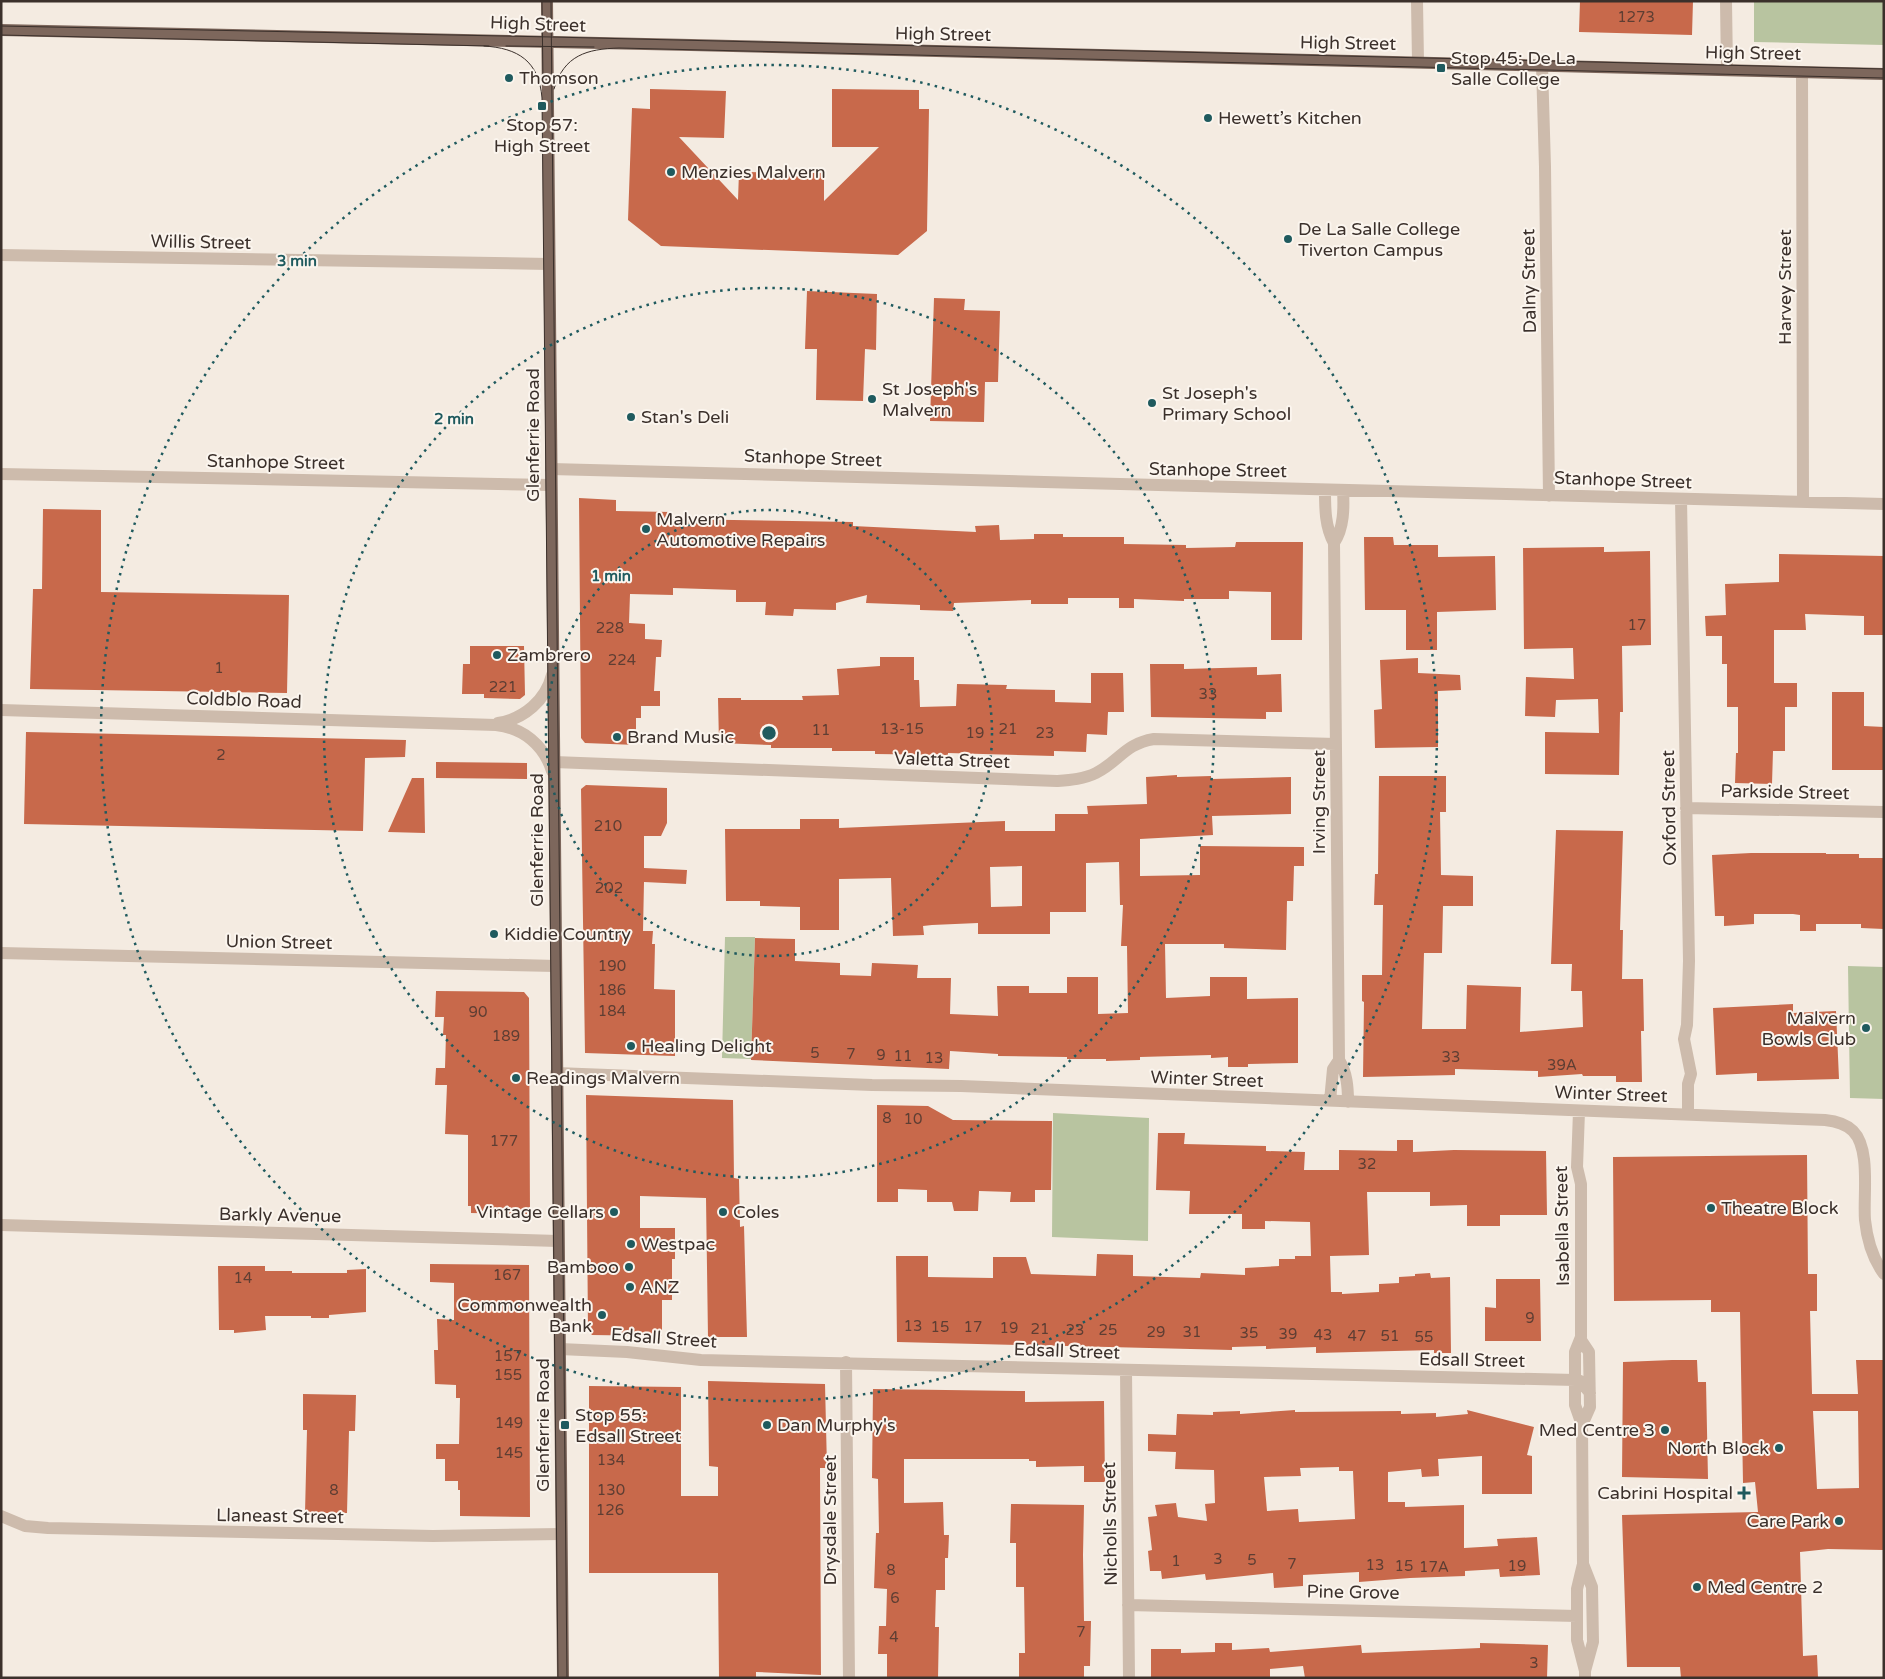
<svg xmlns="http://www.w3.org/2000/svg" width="1885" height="1679" font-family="'Varela Round',sans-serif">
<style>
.green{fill:#b8c4a0}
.building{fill:#c8694b;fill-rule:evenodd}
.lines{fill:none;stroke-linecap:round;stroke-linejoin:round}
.street{stroke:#cdbbac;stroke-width:12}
.primary{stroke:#7d675c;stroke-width:12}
.tram{stroke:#3b302b;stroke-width:1}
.ring{fill:none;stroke:#1f5a5e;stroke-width:2.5;stroke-dasharray:2.5 5}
.poi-dot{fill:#1f5a5e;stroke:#fbf5ee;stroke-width:2}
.labels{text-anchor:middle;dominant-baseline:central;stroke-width:4;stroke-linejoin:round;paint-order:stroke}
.number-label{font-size:15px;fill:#5e3e33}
.street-label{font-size:18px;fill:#3b302b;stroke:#fbf5ee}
.poi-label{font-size:18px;fill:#3b302b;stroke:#fbf5ee;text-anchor:start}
.centre{fill:#1f5a5e;stroke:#fbf5ee;stroke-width:2.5}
.ring-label{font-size:15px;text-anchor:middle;font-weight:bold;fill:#1f5a5e;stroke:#fbf5ee;stroke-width:4;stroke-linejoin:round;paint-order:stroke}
</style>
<rect width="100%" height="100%" fill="#f4ebe1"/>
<!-- green -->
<path class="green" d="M1754 1H1884V45L1754 42Z
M725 937H755L751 1059 722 1058Z
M1848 966 1884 967V1099L1850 1098Z
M1053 1113 1149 1118 1148 1241 1052 1237Z"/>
<!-- building -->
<path class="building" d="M1580 1H1693L1692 35 1579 32Z
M650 89 726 91 724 138 679 137 738 200 739 172 824 173V201L879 147H832V89L919 90V109H929L927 231 898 255 661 246 628 220 632 108 650 109Z
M807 291 877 294 876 350 865 349 863 401 816 400 817 349H805Z
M934 298 965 299 964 310 1000 311 998 382H985L984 422 930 421Z
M579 498 616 500V511L672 512V519L853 522V526L976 532 975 526 999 525 1000 540 1034 539V534H1063V537H1124V544L1186 545V548L1235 547 1236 542H1303L1302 640H1271V592L1229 591V599H1184V601L1134 599V608H1119V598H1068V604H1031V600L954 603 953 611 920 610V605L866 603 867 595 836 603V610L794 609 793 616 765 615 766 602H736V590L673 588V595L630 594 629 623 645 624V639L662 640 661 657H656L654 691H660V706H641V718H636V745L585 743 581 738Z
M43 509 101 510V592L289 595 287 693 30 689 33 589H42Z
M1364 537H1393L1394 545H1438V557L1495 556 1496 610 1437 612V650H1406V610H1365Z
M1604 547V552L1650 551 1651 645 1622 646 1623 712H1620L1619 775 1545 774V732L1599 733 1598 699 1556 700 1555 717 1525 716 1526 677 1574 679 1573 648 1524 649 1523 548Z
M1779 554 1884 556V635H1864V616L1805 614 1806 630H1774V683H1797V707H1785V751H1773L1772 784 1735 783 1736 753H1738V707H1727V664H1722V636H1706L1705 616 1726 615 1725 584 1779 582Z
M470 646H524L525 695 520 699 484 698V694H462L463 664H470Z
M880 657H914V680H919L920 707 956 706 957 684 1007 685 1006 689 1055 690V702L1091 703V673H1123L1124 712H1108L1107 735 1087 734 1086 752 1054 751V756L948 753V755L875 754V751H832V748H771V745L719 743 718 698H741V700H803L802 696 839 695 837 669 880 666Z
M1418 658V673L1460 675 1461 690 1438 691V747L1375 748 1374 710 1382 709 1380 660Z
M1150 664H1184V669L1257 667V675L1281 674 1282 712H1266V719L1151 717Z
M1832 692H1864V726L1884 727V770H1832Z
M26 732 406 740 405 757 365 758 363 831 24 824Z
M436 762 527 763V779L436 778Z
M1177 775V777L1211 776V779L1291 777V814L1212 816 1213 835 1140 839V876L1200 875V846L1304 847V866H1294L1293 901H1287L1286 950 1224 948V944H1165L1166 998 1210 996V977H1247V999L1298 998V1063L1248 1064V1067H1228V1057L1211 1058V1055L1140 1057V1060L1106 1061V1059H1067V1057L998 1056V1054L950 1051 949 1069 751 1060 755 938 795 939V961L840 963V975L871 976 872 963 918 965 917 978H951L950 1014 998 1016 997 986H1029V993H1067V977H1098V1014L1128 1013 1127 946H1121L1123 905H1120L1119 862 1086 863V912H1050V934H978V923L932 925 923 926 924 935 893 936 891 878 839 879V930H800V907L760 906V901H726L725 829H800V819H839V828L1005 821V831H1055V814H1088L1087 806 1147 804 1146 777ZM1022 866V906L991 907 990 867Z
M1379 776H1446V812H1440L1441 875 1473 876V906H1443L1442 953H1424L1422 1029H1466L1467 985 1521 987 1520 1032 1583 1027 1582 991H1571L1572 964H1551L1556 830 1623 831 1620 930H1623L1622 979H1643L1644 1031H1641L1642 1082H1616V1076H1583L1582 1074 1538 1077V1071L1455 1069V1075L1363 1077 1364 1002 1362 1001V975H1382L1383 905H1374L1375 874H1378Z
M412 778H424L425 833 388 832Z
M586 785 667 788V823L661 836H644V868L687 870 686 884 644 882 643 931H653L652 944H655L654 989 675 990V1056L585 1053 581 789Z
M1751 853H1826V854H1859V858H1884V929L1861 928V924H1816V931H1800V915L1793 914H1754V924L1724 926V916H1715L1712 855Z
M436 991 524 992 529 998 530 1214 471 1213V1206H468V1135L445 1134 447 1085H435L436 1068H445L446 1035H443L444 1017H435Z
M1793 1004V1013L1836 1011 1839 1079 1757 1081V1073L1716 1075 1713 1008Z
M586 1095 733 1100 734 1178 739 1179 740 1227 744 1226 747 1337H708L706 1198 640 1196V1228H675V1259H672V1300H662V1336L592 1335 588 1330Z
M877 1105 928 1106 953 1120 1052 1121 1051 1190H1035V1202H1010L1011 1192 979 1191 978 1211H954L952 1202H927V1190L898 1189V1202H877Z
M1158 1133H1185L1184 1144 1266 1146V1151L1305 1152 1304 1170H1339V1150L1397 1151V1140H1413V1152L1454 1150 1546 1151 1547 1215H1500V1226H1467V1205L1430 1206V1192H1367L1369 1255 1330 1256 1331 1292H1342V1294L1379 1292V1284L1399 1283V1277L1415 1276V1274L1430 1273 1431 1278 1450 1277 1451 1353H1434V1350L1316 1353V1347L1266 1349V1346L1232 1347V1350L897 1342 896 1256H928V1277L993 1278V1257H1026L1031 1274 1096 1276 1097 1254 1133 1255V1276L1200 1278 1201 1273 1245 1275V1268L1279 1266V1259H1295V1256H1311L1310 1222 1265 1221V1229H1242V1214H1189L1190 1191 1156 1190Z
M1807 1155 1808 1274H1817V1311H1810L1812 1394H1858L1856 1360H1884V1550L1828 1549 1800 1552 1803 1656 1817 1655 1818 1678H1681L1680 1667H1627L1622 1515 1758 1512 1755 1482 1743 1483 1740 1312H1711V1300L1614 1301 1613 1157ZM1813 1411H1858L1859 1488 1817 1489Z
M430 1264 529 1265 530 1517 460 1516V1490H458V1481H445V1459H436V1444H459L460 1398H456V1385L435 1384 434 1350H438L437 1319 454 1320V1283L430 1282Z
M218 1266H265V1271H292V1273H347V1270L366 1269V1312L329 1315V1318H311V1316H265L266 1330 234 1333V1330H219Z
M1496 1279H1540L1541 1341H1485V1307L1496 1308Z
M1672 1360H1697L1698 1382H1706L1708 1479 1622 1477 1623 1362Z
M708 1381 825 1384 827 1468H820L821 1675 756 1672V1678H719L718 1573H589V1386L681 1387V1496H718V1467L709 1466Z
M873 1389 1025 1391V1402L1104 1401 1105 1482H1084V1466L1036 1467V1461H1029V1459H904V1503L943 1502 944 1535H949L948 1558H945V1590H936L935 1627H939L938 1678H887V1654H878L879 1626H886L887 1589 874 1588 876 1533H879L878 1479 872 1478Z
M303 1394 356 1395 355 1431H349L347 1513H305L307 1430H303Z
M1295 1410V1412L1401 1411V1414L1436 1413V1417L1468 1414 1467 1410 1534 1427 1527 1455 1532 1456V1494H1482V1456L1438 1459 1439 1476 1422 1477 1421 1469 1388 1472V1502H1405V1507L1464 1505V1548L1498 1546 1497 1539 1537 1537 1540 1575 1500 1577 1499 1569 1465 1571V1576L1410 1578 1359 1582V1572L1303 1575V1586L1274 1588 1273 1573 1206 1580 1205 1574 1162 1579 1161 1571H1150L1148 1551 1152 1550 1148 1517 1157 1516 1155 1505 1176 1503 1178 1517 1207 1521 1205 1504 1215 1503 1214 1470 1175 1469 1176 1452 1148 1451V1434L1176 1435 1177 1414 1213 1415V1412L1240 1411V1414ZM1339 1467V1471H1353L1355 1519 1299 1522 1298 1509 1267 1511 1264 1477 1301 1476 1300 1468Z
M1011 1504 1084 1505 1083 1555 1084 1621H1091L1090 1666H1084V1678H1019V1653H1025L1024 1587H1016V1543H1010Z
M1215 1643H1232V1650L1269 1648 1270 1652 1361 1645 1362 1653 1480 1648V1643L1548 1645 1547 1678H1305L1303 1666 1270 1669V1678H1151V1649H1181V1653L1215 1652Z"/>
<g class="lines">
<!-- street -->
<path class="street" d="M1417 1 1418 62
M1726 1 1727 70
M1542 66 1545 167 1549 496
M1802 72 1803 502
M1 255 549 264
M551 469 1884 504
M1 474 551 485
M1325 490C1325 508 1325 527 1334 543L1339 1060C1347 1073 1348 1087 1348 1102
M1681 499 1689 961 1687 1025 1684 1039 1691 1074 1688 1084V1114
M1334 543C1344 528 1344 508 1343 490
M1 710 496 725C523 728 544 745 552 771
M498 723C524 719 546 700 552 675
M554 762 1057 781C1070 780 1084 779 1096 773 1120 761 1124 744 1154 739L1336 744
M1686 808 1884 812
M1 953 556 966
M556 1073 872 1085 961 1086 1825 1120C1835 1121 1845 1123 1853 1131 1871 1149 1863 1196 1865 1220 1867 1239 1873 1259 1884 1274
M1330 1101 1333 1069 1339 1060
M1579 1111 1577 1167 1581 1184V1337L1575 1352V1405L1582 1425 1583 1564 1577 1589V1640L1585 1671V1678
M1 1225 558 1241
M1581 1340 1589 1352 1590 1407 1582 1425
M560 1349 627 1352 701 1360 1575 1380 1580 1381 1590 1393
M846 1362 849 1678
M1126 1370 1129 1678
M1 1516 25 1526 48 1528 433 1536 561 1534
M1583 1564 1592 1587 1593 1642 1585 1671
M1128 1605 1577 1616"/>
<!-- primary -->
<path class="primary" d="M547 1 563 1678
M1 30 691 45 1884 74"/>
<!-- tram -->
<path class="tram" d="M542 1 543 83
M551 1 567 1678
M1 26 552 37 1884 69
M1 35 489 46
M484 46C518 48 539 61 542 98L558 1678
M506 46 594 47
M554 89C564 55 587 49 619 48L1884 78"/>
</g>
<!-- distance rings -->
<g class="ring">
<circle cx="769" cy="733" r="223"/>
<circle cx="769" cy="733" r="445"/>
<circle cx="769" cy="733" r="668"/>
</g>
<!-- markers -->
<g class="poi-dot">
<rect x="1436" y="63" width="10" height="10" rx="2.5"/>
<circle cx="509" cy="78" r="5"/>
<rect x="537" y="101" width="10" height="10" rx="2.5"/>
<circle cx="1208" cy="118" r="5"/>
<circle cx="671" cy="172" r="5"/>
<circle cx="1288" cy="239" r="5"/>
<circle cx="872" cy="399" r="5"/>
<circle cx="1152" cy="403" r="5"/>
<circle cx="631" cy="417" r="5"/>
<circle cx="646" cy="529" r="5"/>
<circle cx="497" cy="655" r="5"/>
<circle cx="617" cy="737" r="5"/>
<circle cx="494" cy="934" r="5"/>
<circle cx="1866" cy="1028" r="5"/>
<circle cx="631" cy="1046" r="5"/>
<circle cx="516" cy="1078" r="5"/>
<circle cx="1711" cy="1208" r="5"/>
<circle cx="614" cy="1212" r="5"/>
<circle cx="723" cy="1212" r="5"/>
<circle cx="631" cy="1244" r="5"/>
<circle cx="629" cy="1267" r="5"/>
<circle cx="630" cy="1287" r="5"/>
<circle cx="602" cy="1315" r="5"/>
<rect x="560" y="1420" width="10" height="10" rx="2.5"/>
<circle cx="767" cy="1425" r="5"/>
<circle cx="1665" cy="1430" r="5"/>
<circle cx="1779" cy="1448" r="5"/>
<path d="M1741.5 1485.5h5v5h5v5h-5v5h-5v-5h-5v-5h5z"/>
<circle cx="1839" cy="1521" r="5"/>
<circle cx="1697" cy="1587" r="5"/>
</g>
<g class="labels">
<!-- number labels -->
<g class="number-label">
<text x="1636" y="17">1273</text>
<text x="1637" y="625">17</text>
<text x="610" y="628">228</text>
<text x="622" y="660">224</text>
<text x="219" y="668">1</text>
<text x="503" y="687">221</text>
<text x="1208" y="694">33</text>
<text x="902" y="729">13-15</text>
<text x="1008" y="729">21</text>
<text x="821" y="730">11</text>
<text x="975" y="733">19</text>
<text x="1045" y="733">23</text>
<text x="221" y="755">2</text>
<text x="608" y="826">210</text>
<text x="609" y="888">202</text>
<text x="612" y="966">190</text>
<text x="612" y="990">186</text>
<text x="612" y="1011">184</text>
<text x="478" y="1012">90</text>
<text x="506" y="1036">189</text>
<text x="815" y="1053">5</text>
<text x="851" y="1054">7</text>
<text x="881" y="1055">9</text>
<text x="903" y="1056">11</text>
<text x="1451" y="1057">33</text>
<text x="934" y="1058">13</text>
<text x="1562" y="1065">39A</text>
<text x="887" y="1118">8</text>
<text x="913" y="1119">10</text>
<text x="504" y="1141">177</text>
<text x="1367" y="1164">32</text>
<text x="507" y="1275">167</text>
<text x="243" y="1278">14</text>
<text x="1530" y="1318">9</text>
<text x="913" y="1326">13</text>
<text x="940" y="1327">15</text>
<text x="973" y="1327">17</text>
<text x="1009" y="1328">19</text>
<text x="1040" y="1329">21</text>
<text x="1075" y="1330">23</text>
<text x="1108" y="1330">25</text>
<text x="1156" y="1332">29</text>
<text x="1192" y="1332">31</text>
<text x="1249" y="1333">35</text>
<text x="1288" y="1334">39</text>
<text x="1323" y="1335">43</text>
<text x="1357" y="1336">47</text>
<text x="1390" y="1336">51</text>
<text x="1424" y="1337">55</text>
<text x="508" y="1356">157</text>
<text x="508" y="1375">155</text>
<text x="509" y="1423">149</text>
<text x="509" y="1453">145</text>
<text x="611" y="1460">134</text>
<text x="334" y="1490">8</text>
<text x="611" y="1490">130</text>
<text x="610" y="1510">126</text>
<text x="1218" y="1559">3</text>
<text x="1252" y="1560">5</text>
<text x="1176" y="1561">1</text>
<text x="1292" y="1564">7</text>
<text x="1375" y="1565">13</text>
<text x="1404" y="1566">15</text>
<text x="1517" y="1566">19</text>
<text x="1434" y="1567">17A</text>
<text x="891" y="1570">8</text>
<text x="895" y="1598">6</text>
<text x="1081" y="1632">7</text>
<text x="894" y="1637">4</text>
<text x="1534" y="1663">3</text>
</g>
<!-- street labels -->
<g class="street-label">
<text transform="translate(538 24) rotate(2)">High Street</text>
<text transform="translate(943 34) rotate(1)">High Street</text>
<text transform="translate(1348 43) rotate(1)">High Street</text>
<text transform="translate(1753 53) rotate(1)">High Street</text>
<text transform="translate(201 242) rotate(1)">Willis Street</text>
<text transform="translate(1529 281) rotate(-91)">Dalny Street</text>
<text transform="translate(1785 287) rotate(-90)">Harvey Street</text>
<text transform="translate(533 435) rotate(-90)">Glenferrie Road</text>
<text transform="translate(813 458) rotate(2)">Stanhope Street</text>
<text transform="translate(276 462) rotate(1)">Stanhope Street</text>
<text transform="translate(1218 470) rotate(1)">Stanhope Street</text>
<text transform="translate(1623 480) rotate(2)">Stanhope Street</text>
<text transform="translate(244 700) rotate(2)">Coldblo Road</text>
<text transform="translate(952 760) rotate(2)">Valetta Street</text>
<text transform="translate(1785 792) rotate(1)">Parkside Street</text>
<text transform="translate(1319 802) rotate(-90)">Irving Street</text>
<text transform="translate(1669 808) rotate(-91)">Oxford Street</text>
<text transform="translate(537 840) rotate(-90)">Glenferrie Road</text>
<text transform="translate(279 942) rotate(1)">Union Street</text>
<text transform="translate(1207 1079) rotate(2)">Winter Street</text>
<text transform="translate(1611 1094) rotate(2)">Winter Street</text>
<text transform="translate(280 1215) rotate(1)">Barkly Avenue</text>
<text transform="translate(1562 1226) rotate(-91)">Isabella Street</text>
<text transform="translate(664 1338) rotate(4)">Edsall Street</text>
<text transform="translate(1067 1351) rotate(2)">Edsall Street</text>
<text transform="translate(1472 1360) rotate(1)">Edsall Street</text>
<text transform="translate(543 1425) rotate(-90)">Glenferrie Road</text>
<text transform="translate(280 1516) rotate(1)">Llaneast Street</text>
<text transform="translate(830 1520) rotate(-90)">Drysdale Street</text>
<text transform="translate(1110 1524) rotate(-91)">Nicholls Street</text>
<text transform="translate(1353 1592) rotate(1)">Pine Grove</text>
</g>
<!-- poi labels -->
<g class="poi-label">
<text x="1451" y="58">Stop 45: De La<tspan x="1451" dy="21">Salle College</tspan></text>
<text x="519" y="78">Thomson</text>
<text x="1218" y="118">Hewett’s Kitchen</text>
<text x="542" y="125" text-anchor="middle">Stop 57:<tspan x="542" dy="21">High Street</tspan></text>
<text x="681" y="172">Menzies Malvern</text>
<text x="1298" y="229">De La Salle College<tspan x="1298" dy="21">Tiverton Campus</tspan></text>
<text x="882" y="389">St Joseph's<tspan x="882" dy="21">Malvern</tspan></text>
<text x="1162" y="393">St Joseph's<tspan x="1162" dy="21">Primary School</tspan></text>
<text x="641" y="417">Stan's Deli</text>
<text x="656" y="519">Malvern<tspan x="656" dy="21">Automotive Repairs</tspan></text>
<text x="507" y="655">Zambrero</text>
<text x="627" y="737">Brand Music</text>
<text x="504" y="934">Kiddie Country</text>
<text x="1856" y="1018" text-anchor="end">Malvern<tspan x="1856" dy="21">Bowls Club</tspan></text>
<text x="641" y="1046">Healing Delight</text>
<text x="526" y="1078">Readings Malvern</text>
<text x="1721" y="1208">Theatre Block</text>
<text x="604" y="1212" text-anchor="end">Vintage Cellars</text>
<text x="733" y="1212">Coles</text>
<text x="641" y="1244">Westpac</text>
<text x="619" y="1267" text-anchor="end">Bamboo</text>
<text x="640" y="1287">ANZ</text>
<text x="592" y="1305" text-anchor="end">Commonwealth<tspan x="592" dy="21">Bank</tspan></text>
<text x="575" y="1415">Stop 55:<tspan x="575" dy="21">Edsall Street</tspan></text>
<text x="777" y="1425">Dan Murphy's</text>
<text x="1655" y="1430" text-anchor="end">Med Centre 3</text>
<text x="1769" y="1448" text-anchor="end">North Block</text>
<text x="1733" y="1493" text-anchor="end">Cabrini Hospital</text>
<text x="1829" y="1521" text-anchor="end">Care Park</text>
<text x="1707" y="1587">Med Centre 2</text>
</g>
</g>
<circle cx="769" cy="733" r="8" class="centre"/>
<g class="ring-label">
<text x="297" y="266">3 min</text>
<text x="454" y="424">2 min</text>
<text x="611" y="581">1 min</text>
</g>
<!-- border -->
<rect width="1885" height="1679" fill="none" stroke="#3b302b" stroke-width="5"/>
</svg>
